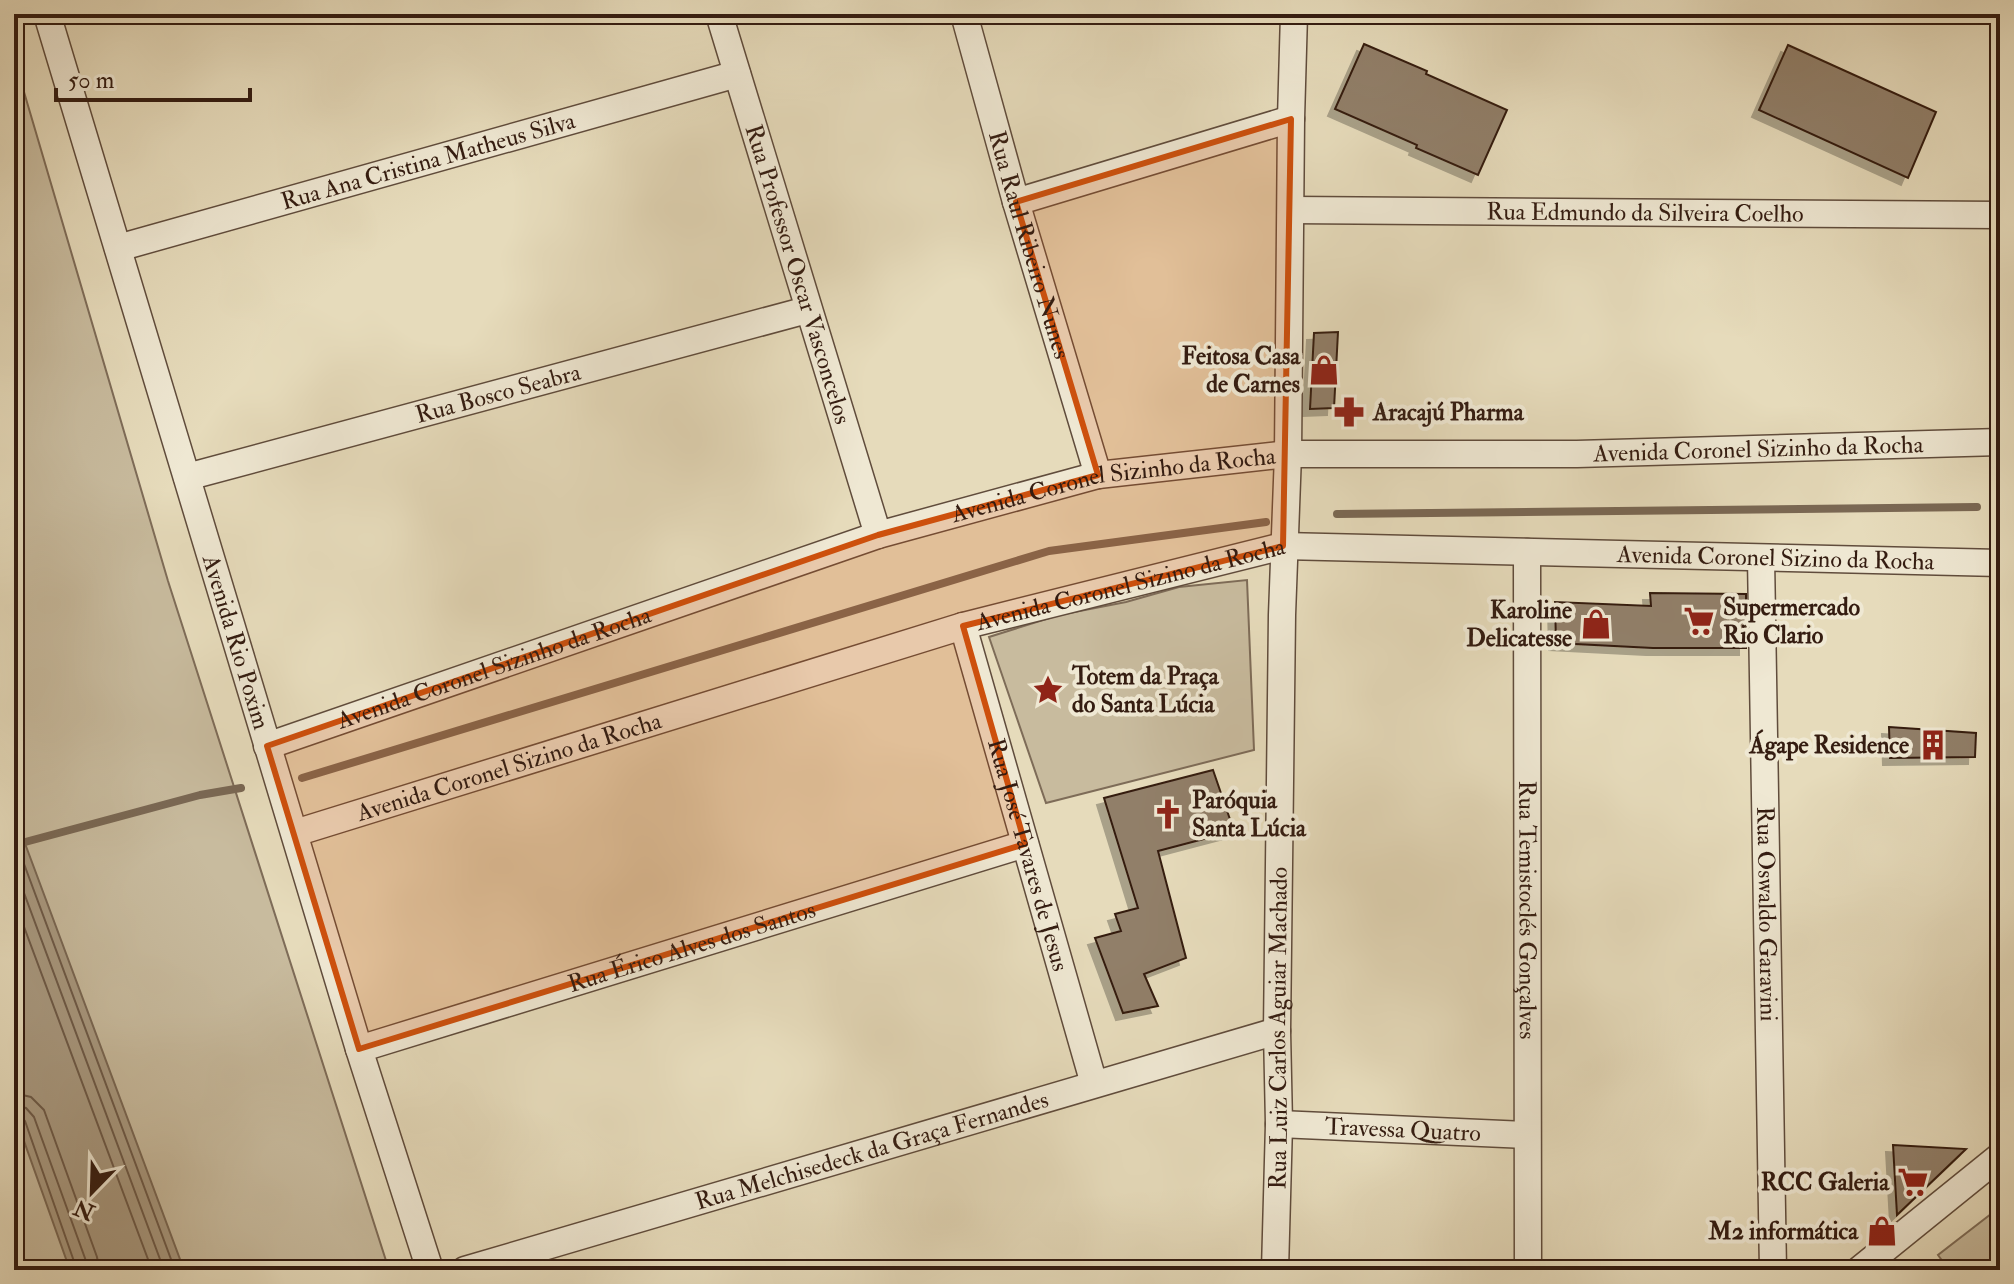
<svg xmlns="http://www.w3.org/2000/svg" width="2014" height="1284" font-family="'IM FELL Double Pica',serif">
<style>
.green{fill:#c8bb9e;stroke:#7e6c58;stroke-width:2}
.water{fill:#a99a81;stroke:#7a6854;stroke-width:2}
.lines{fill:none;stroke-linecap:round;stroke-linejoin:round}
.shore{stroke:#6e5b49;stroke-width:2}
.stream{stroke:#7a6854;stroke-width:8}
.building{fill:#917f69;stroke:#341c11;stroke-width:2;filter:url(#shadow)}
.minor-casing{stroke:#604c3c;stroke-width:29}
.minor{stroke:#efe8d3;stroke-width:26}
.marked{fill:#cd500d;fill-opacity:0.2;stroke:#cd500d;stroke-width:6;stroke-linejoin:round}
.labels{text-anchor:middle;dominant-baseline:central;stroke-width:8;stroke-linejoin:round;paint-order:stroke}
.street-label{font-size:24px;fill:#341c11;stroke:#efe8d3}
.poi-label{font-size:24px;font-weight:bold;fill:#341c11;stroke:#efe8d3;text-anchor:end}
</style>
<defs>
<filter id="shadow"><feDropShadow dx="-7" dy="7" stdDeviation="0" flood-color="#0004"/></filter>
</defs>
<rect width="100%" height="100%" fill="#e6dbbb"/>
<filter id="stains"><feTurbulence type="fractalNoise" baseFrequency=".0025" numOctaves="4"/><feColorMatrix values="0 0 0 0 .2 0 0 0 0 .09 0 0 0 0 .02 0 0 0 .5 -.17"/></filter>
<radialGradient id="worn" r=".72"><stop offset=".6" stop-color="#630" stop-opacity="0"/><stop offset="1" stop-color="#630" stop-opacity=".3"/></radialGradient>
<!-- green -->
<path class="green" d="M14 58 168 581 389 1270H28L14 1230Z
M1247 580 1254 750 1046 803 989 637 1059 615 1126 602 1179 587Z
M2000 1207V1267L1996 1270H1949L1938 1255Z"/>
<!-- water -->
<path class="water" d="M14 814 184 1270H70L14 1113Z"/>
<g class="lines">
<!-- shore -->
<path class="shore" d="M14 837 175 1270
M14 866 164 1270
M14 900 152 1270
M14 1093 31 1097 44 1110 97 1257 99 1270
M14 1105 26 1108 34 1117 86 1261 87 1270
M14 1115 21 1116 25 1121 77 1270"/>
<!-- stream -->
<path class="stream" d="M1337 514 1977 507
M302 778 1049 551 1266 522
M14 845 200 795 241 788"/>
</g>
<!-- building -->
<path class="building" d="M1364 44 1427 71 1426 74 1507 110 1478 175 1416 148 1417 145 1335 109Z
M1788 45 1936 112 1908 178 1759 110Z
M1338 332 1334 408 1310 409 1314 333Z
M1650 593 1746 594V648H1653L1556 643 1555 602 1651 606Z
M1889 727 1976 733 1975 757 1890 758Z
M1213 770 1234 831 1158 851 1186 958 1144 974 1158 1006 1123 1013 1095 938 1121 931 1115 914 1138 908 1104 798Z
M1893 1145 1966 1149 1897 1215Z"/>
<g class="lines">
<!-- minor casing -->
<g class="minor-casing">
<g id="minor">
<path id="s1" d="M47 14 359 1049 430 1270"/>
<path id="s2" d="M719 14 878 535"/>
<path id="s3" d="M964 14 1016 202 1098 475"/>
<path d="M1016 202 1291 119"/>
<path id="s4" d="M1291 210 2000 215"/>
<path id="s5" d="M118 248 737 74"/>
<path id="s6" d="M187 477 807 310"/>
<path id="s7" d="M1527 552 1528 1270"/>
<path id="s8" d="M1761 558 1773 1270"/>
<path id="s9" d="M963 626 1094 1084"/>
<path id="s10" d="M267 746 878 535 1098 475 1288 454H1577L2000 442"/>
<path id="s11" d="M295 833 963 626 1283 546 2000 563"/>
<path id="s12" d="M359 1049 1025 844"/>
<path id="s13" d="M1279 1124 1527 1135"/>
<path id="s14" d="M465 1270 1277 1031"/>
<path id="s15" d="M1275 1270 1279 1124 1277 1031 1282 615 1288 454 1291 119 1294 14"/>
<path d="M1859 1270 2000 1156"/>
</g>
</g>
<!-- minor -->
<use href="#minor" class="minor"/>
</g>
<!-- marked area -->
<path class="marked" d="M1291 119 1283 546 963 626 1025 844 359 1049 267 746 878 535 1098 475 1016 202Z"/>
<!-- icons -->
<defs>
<g id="shop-bare" transform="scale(2.4)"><path d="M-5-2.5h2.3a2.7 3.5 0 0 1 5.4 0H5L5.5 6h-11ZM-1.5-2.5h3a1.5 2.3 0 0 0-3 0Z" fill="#8f2418" stroke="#efe8d3" stroke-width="2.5" paint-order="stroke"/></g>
<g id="pharmacy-bare" transform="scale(2.4)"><path d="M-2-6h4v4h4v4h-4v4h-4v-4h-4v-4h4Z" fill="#8f2418" stroke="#efe8d3" stroke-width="2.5" paint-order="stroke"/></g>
<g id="supermarket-bare" transform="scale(2.4)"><path d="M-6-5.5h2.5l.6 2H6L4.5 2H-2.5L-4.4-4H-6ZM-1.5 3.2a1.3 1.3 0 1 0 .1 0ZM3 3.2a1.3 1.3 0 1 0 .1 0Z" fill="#8f2418" stroke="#efe8d3" stroke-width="2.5" paint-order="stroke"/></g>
<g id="sight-bare" transform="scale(2.4)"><path d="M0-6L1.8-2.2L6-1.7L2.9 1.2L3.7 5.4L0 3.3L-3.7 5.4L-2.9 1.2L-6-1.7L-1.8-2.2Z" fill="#8f2418" stroke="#efe8d3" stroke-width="2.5" paint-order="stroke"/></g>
<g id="building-bare" transform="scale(2.4)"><path d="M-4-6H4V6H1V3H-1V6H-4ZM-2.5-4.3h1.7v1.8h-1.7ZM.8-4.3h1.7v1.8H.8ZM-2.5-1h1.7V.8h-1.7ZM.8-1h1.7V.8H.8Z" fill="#8f2418" stroke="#efe8d3" stroke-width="2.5" paint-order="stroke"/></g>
<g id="church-bare" transform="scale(2.4)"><path d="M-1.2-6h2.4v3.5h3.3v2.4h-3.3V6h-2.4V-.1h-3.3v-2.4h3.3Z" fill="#8f2418" stroke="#efe8d3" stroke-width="2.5" paint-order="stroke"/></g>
</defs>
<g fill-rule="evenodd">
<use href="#shop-bare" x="1324" y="370"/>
<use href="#pharmacy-bare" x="1349" y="412"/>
<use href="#supermarket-bare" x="1699" y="621"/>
<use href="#shop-bare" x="1596" y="624"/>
<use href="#sight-bare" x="1048" y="690"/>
<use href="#building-bare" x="1933" y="745"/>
<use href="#church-bare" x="1168" y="814"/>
<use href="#supermarket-bare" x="1913" y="1182"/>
<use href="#shop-bare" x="1882" y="1231"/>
</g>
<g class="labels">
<!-- street labels -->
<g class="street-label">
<text stroke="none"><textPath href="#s5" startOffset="322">Rua Ana Cristina Matheus Silva</textPath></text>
<text stroke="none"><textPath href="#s4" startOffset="354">Rua Edmundo da Silveira Coelho</textPath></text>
<text stroke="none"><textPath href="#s3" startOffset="240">Rua Raul Ribeiro Nunes</textPath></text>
<text stroke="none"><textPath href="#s2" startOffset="272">Rua Professor Oscar Vasconcelos</textPath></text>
<text stroke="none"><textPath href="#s6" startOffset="322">Rua Bosco Seabra</textPath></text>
<text stroke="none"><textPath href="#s10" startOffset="1536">Avenida Coronel Sizinho da Rocha</textPath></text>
<text stroke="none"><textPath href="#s10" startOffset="888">Avenida Coronel Sizinho da Rocha</textPath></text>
<text stroke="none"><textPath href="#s11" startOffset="1522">Avenida Coronel Sizino da Rocha</textPath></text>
<text stroke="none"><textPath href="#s11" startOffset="872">Avenida Coronel Sizino da Rocha</textPath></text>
<text stroke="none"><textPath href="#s1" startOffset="656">Avenida Rio Poxim</textPath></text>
<text stroke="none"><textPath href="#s10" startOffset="240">Avenida Coronel Sizinho da Rocha</textPath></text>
<text stroke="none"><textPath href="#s11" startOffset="224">Avenida Coronel Sizino da Rocha</textPath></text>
<text stroke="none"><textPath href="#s9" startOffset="238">Rua José Tavares de Jesus</textPath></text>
<text stroke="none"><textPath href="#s7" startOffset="358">Rua Temistoclés Gonçalves</textPath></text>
<text stroke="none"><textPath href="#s8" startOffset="356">Rua Oswaldo Garavini</textPath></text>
<text stroke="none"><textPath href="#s12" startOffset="348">Rua Érico Alves dos Santos</textPath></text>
<text stroke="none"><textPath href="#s15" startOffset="242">Rua Luiz Carlos Aguiar Machado</textPath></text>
<text stroke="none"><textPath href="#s13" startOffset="124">Travessa Quatro</textPath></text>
<text stroke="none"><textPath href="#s14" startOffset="424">Rua Melchisedeck da Graça Fernandes</textPath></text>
</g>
<!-- poi labels -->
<g class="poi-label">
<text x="1300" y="356">Feitosa Casa<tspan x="1300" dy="28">de Carnes</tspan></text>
<text x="1373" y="412" text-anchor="start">Aracajú Pharma</text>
<text x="1723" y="607" text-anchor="start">Supermercado<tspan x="1723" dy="28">Rio Clario</tspan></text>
<text x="1572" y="610">Karoline<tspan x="1572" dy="28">Delicatesse</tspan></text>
<text x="1072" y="676" text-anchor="start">Totem da Praça<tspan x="1072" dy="28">do Santa Lúcia</tspan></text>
<text x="1909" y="745">Ágape Residence</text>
<text x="1192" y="800" text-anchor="start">Paróquia<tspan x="1192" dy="28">Santa Lúcia</tspan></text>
<text x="1889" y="1182">RCC Galeria</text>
<text x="1858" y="1231">M2 informática</text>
</g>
</g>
<!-- margin -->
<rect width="2014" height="1284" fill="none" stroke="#e6dbbb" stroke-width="48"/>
<rect x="16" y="16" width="1982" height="1252" fill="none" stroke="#341c11" stroke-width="4"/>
<rect x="24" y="24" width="1966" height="1236" fill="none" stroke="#341c11" stroke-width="2"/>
<!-- north arrow -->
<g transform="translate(92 1192) rotate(203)" stroke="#efe8d3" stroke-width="6" paint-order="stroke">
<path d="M0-6L14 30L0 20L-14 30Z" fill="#341c11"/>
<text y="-12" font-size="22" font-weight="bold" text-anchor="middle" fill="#341c11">N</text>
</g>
<!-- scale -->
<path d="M56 88v12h194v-12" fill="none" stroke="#341c11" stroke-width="4"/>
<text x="68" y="88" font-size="24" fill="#341c11" stroke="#efe8d3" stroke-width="6" paint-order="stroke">50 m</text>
<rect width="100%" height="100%" filter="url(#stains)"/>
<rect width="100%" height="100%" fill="url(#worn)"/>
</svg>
